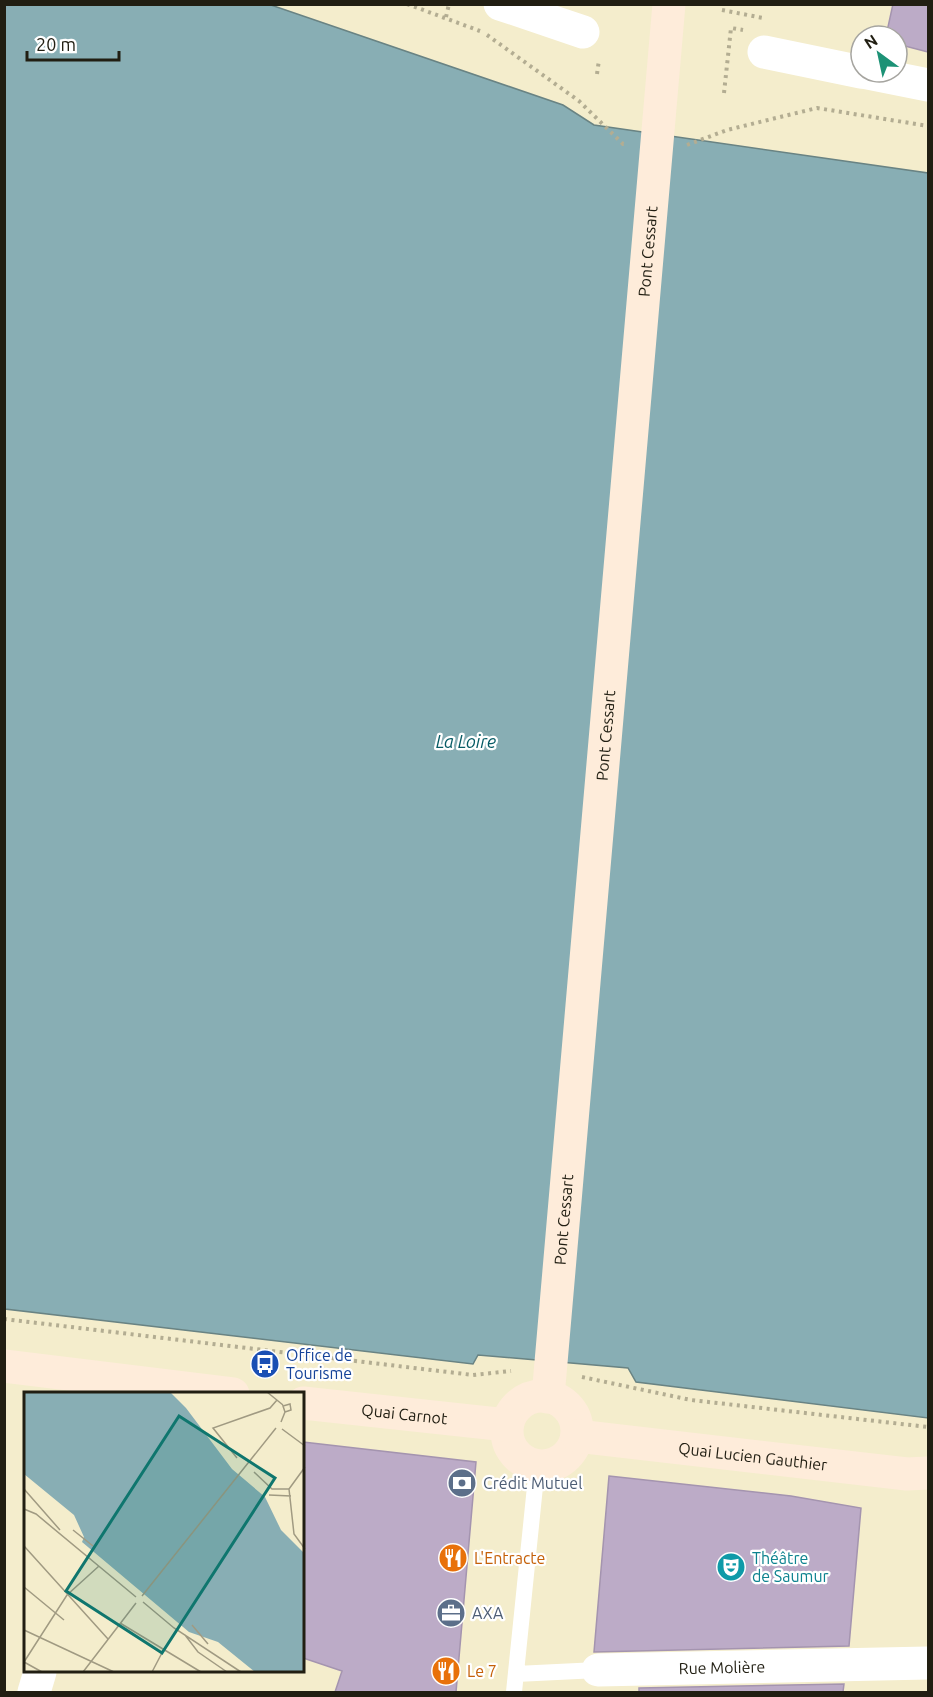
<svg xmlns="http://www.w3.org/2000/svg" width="933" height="1697" font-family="Ubuntu,sans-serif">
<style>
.water{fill:#88aeb4;stroke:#698383;stroke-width:1.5}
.building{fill:#bcabc7;stroke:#a494af;stroke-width:1.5}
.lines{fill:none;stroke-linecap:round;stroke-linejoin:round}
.path{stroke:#b3ad92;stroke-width:4;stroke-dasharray:3 4.5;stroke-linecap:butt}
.service{stroke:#fff;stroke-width:16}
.minor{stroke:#fff;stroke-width:33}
.secondary{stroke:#feecda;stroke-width:33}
.labels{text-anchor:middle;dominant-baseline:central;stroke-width:4.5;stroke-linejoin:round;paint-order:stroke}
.street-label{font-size:16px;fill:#211e12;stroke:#fff}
.transit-label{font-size:16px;fill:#164399;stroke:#fff;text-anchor:start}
.service-label{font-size:16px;fill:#4e5e75;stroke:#fff;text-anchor:start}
.food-label{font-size:16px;fill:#c56008;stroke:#fff;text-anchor:start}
.culture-label{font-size:16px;fill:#0d838f;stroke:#fff;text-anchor:start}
.water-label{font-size:18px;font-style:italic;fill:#065b65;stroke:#fff}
.inset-road{fill:none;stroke:#a09a82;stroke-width:1.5}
.view{fill:#0f766e;fill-opacity:0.15;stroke:#0f766e;stroke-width:3}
.inset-edge{fill:none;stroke:#211e12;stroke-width:3}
</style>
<rect width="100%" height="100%" fill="#f4edcc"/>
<!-- water -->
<path class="water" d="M5 5H271L563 105 594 125 928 173V1418L636 1382 628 1368 478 1355 473 1364 5 1309Z"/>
<!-- building -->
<path class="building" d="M893 4H928V52L897 44V36H886Z
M303 1442 476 1462 456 1692H335L342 1671 303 1658Z
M609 1476 791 1496 861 1508 849 1646 594 1652Z
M844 1684 843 1692H639V1688Z"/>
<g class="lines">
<!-- path -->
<path class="path" d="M407 4 480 31
M722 10 763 18
M446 17 449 4
M487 35 579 101 623 144H627
M597 74 599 60
M724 93 731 28 743 30
M687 145 727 130 817 108 928 126
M4 1319 473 1375 511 1371
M582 1377 691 1400 928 1427"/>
<!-- service -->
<path class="service" d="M516 1674 598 1670
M514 1692 537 1467"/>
<!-- minor -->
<g class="minor">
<path d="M500 4 583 32"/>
<path d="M764 52 861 72"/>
<path d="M863 72 928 85"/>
<path id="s1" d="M598 1670 928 1663"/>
<path d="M34 1692 40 1672"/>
</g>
<!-- secondary -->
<g class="secondary">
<path d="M4 1366 233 1394"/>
<circle cx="542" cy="1431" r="35"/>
<path id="s2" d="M548 1397 669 4"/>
<path id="s3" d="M303 1403 507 1425"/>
<path id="s4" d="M577 1436 907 1474 928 1473"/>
</g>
</g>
<!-- icons -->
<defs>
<g id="bus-disc" transform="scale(1.5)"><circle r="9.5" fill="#1a4fb4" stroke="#fff"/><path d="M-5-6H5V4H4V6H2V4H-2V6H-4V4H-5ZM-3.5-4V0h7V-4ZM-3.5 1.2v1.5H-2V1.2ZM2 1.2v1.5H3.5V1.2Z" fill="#fff"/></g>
<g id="bank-disc" transform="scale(1.5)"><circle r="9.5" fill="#5c6f8a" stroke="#fff"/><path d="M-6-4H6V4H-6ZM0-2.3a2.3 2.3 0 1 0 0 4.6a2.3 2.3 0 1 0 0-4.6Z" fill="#fff"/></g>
<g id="restaurant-disc" transform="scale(1.5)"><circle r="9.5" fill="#e8710a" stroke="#fff"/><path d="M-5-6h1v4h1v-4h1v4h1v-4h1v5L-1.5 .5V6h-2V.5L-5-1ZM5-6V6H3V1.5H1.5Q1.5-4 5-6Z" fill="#fff"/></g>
<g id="theatre-disc" transform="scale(1.5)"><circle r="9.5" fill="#0f9aa8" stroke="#fff"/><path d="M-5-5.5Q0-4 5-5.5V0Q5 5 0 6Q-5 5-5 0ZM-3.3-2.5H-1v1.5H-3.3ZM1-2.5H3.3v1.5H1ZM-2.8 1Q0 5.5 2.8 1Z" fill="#fff"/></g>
<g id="office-disc" transform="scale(1.5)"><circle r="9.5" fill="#5c6f8a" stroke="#fff"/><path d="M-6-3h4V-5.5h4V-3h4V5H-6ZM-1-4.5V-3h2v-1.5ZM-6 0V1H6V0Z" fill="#fff"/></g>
</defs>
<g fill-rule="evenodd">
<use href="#bus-disc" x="265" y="1364"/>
<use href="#bank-disc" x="462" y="1483"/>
<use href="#restaurant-disc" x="453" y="1558"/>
<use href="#theatre-disc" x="731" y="1567"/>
<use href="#office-disc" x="451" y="1613"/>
<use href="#restaurant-disc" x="446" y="1671"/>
</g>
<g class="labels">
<!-- street labels -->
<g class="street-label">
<text stroke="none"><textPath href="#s2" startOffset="1150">Pont Cessart</textPath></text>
<text stroke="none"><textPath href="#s2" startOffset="664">Pont Cessart</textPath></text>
<text stroke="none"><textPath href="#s2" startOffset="178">Pont Cessart</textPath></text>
<text stroke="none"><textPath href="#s3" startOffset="102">Quai Carnot</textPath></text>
<text stroke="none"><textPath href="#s4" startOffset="177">Quai Lucien Gauthier</textPath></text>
<text stroke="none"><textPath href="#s1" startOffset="124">Rue Molière</textPath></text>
</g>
<!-- transit labels -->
<g class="transit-label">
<text x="286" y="1355">Office de<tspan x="286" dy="18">Tourisme</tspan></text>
</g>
<!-- service labels -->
<g class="service-label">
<text x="483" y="1483">Crédit Mutuel</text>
<text x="472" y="1613">AXA</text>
</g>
<!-- food labels -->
<g class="food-label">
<text x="474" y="1558">L'Entracte</text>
<text x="467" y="1671">Le 7</text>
</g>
<!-- culture labels -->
<g class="culture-label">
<text x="752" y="1558">Théâtre<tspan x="752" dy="18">de Saumur</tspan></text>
</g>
<!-- water labels -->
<g class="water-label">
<text x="466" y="741">La Loire</text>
</g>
</g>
<!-- overview -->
<g transform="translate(24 1392)">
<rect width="280" height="280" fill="#f4edcc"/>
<path d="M0 0H146L162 16 208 77 241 105 257 138 280 161V280H231L194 250 165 240 58 150 60 145 50 123 0 82Z" fill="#88aeb4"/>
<path class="inset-road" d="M243 0 259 13M257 30 261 20 259 14 266 12 267 18 261 20M258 37 281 54M213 66 189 36 246 16 253 8M230 80 248 97H265M0 97 36 138M265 97 270 142 281 157M265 97 281 75M245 103 267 104M0 117 12 122 112 205M49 138 69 154M0 154 84 247M0 195 40 228M118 204 252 36M119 210 150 236 217 280M96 231 177 280M168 233 184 252M0 238 90 280M161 243 174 260 203 280M0 270 43 203 75 174M0 270 18 280M59 280 112 211M128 280 140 257"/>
<path class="view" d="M155 24 251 86 138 261 42 199Z"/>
<rect width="280" height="280" class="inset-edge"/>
</g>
<!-- border -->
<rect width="933" height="1697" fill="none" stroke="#211e12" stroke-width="12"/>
<!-- north arrow -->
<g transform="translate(879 54) rotate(327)"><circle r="28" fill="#ffffff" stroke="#a6a5a0" stroke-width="1.5"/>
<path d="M0-4.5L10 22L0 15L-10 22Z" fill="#1d9276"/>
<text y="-9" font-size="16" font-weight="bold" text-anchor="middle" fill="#211e12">N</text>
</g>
<!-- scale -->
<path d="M27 51v9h92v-9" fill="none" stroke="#211e12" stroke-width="3"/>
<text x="36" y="51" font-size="18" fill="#211e12" stroke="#ffffff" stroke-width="4.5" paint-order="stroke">20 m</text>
</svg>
